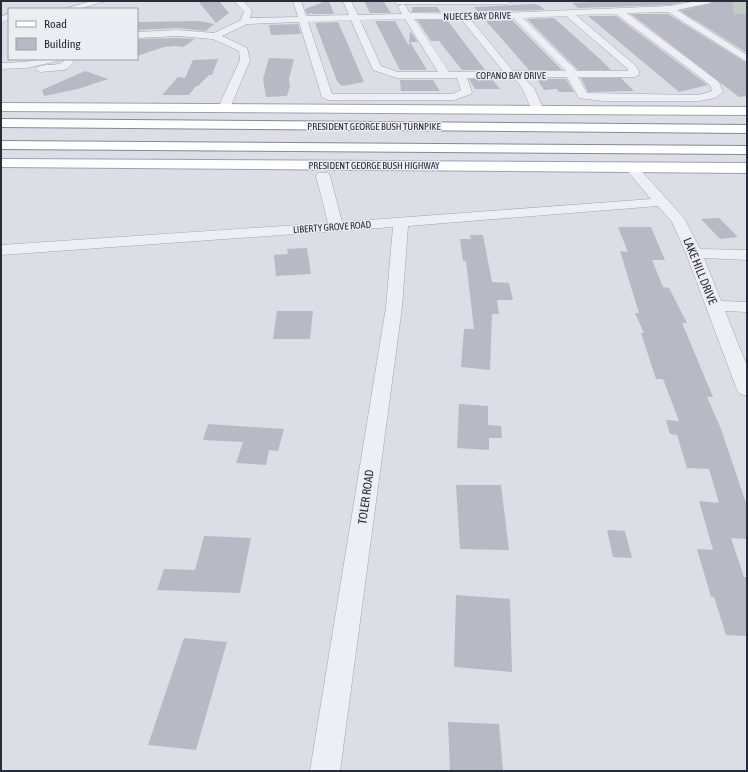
<svg xmlns="http://www.w3.org/2000/svg" width="748" height="772" font-family="'Asap Condensed',sans-serif">
<style>
.green{fill:#bfcebe}
.building{fill:#b7b9c4}
.lines{fill:none;stroke-linecap:round;stroke-linejoin:round}
.minor-casing{stroke:#a2a5ae;stroke-width:1}
.major-casing{stroke:#9da1af;stroke-width:2}
.highway-casing{stroke:#85899a;stroke-width:2}
.minor{fill:#eeeff4;fill-rule:evenodd}
.major{fill:#fff;fill-rule:evenodd}
.highway{fill:#fff;fill-rule:evenodd}
.labels{text-anchor:middle;dominant-baseline:central;stroke-width:3;stroke-linejoin:round;paint-order:stroke}
.far-street-label{font-size:10px;fill:#282b39;stroke:#ebedf3}
.street-label{font-size:12px;fill:#282b39;stroke:#ebedf3}
</style>
<rect width="100%" height="100%" fill="#dcdee5"/>
<!-- green -->
<path class="green" d="M717 1 747 2V17L693 20 679 10Z"/>
<!-- building -->
<path class="building" d="M198 1H219L229 13 216 23Z
M326 1H329L334 14H312L311 12 310 14H307L305 9Z
M364 1H383L391 13H370Z
M592 1H688L670 5 578 8 572 3 593 2Z
M713 1H732L734 15 747 13V53L681 11 711 4Z
M533 4 539 5 545 10 478 12 474 7Z
M412 7H437L441 12H412Z
M631 14H668L747 63V96L739 97Z
M588 16H616L708 85 679 92Z
M554 18 600 59 611 70H578L527 19Z
M417 20H447L485 70H462L439 41H431Z
M512 20 562 70H529L486 21Z
M200 21 214 24 206 31 178 28 137 30V22Z
M375 21H395L409 46 410 31 418 42H410L427 70H400Z
M338 22 346 40 364 82 342 86 337 81 315 23Z
M298 24 301 34 271 35 269 25Z
M178 38 195 39 183 47 175 46 164 47 137 56V39Z
M269 58 294 59 289 79 290 86 287 96 266 97 263 79Z
M218 59 212 75H209L198 86H196L189 95H162L178 77 185 78 193 60Z
M85 71 108 79 78 89 44 96 42 90Z
M491 78 500 89H475L469 79Z
M581 78H621L634 91 588 92Z
M537 79H566L574 92H559L557 89 544 90Z
M400 80H433L440 91H401Z
M719 218 738 237 720 239 701 219Z
M618 227H651L665 260H652L663 287 669 288 687 323H682L713 397H707L721 429 747 506V539L731 538 744 577H747V636L726 635 714 597H711L697 549 713 550 699 501 719 503 709 469 687 468 677 435 670 434 666 420 679 421 663 379H656L641 333H644L635 313H639L620 251 628 252Z
M470 235H483L492 282 509 283 513 300H497L499 314H492L490 370 461 367 464 329H474L466 261H463L460 239H471Z
M307 248 311 274 276 276 274 255 288 254 287 249Z
M277 311H313L310 339H273Z
M459 404 488 406V425L501 426 502 438H489V450L457 448Z
M208 424 284 429 278 451 269 450 266 465 236 463 243 442 203 440Z
M456 485H501L509 550 460 549Z
M607 530 625 531 632 558 613 557Z
M204 536 251 538 240 593 157 590 164 569 195 570Z
M456 595 510 599 512 672 454 667Z
M184 638 227 642 196 750 148 745Z
M448 722 499 724 503 771H450Z"/>
<g class="lines">
<!-- minor casing -->
<g class="minor-casing">
<path id="minor" d="M91 1H106L79 9H64Z
M234 1H243L252 10 250 18 298 17 293 1H301L306 16 349 15 343 1H351L358 15 402 14 398 7 402 4H396L395 1H511L507 4H402L405 5 410 13 480 14 670 6 696 1H712L711 3 677 10 747 55V62L668 12 627 13 719 82 723 92 715 98 699 101H603L579 98 567 77 524 78 534 88 544 110 538 113C526 110 527 84 511 78 501 75 478 78 467 78L472 92 471 94 454 100H328L322 97 299 22 247 24 222 36 247 48 250 60 230 108 224 111 218 108 240 60 239 51 213 39 178 36 137 38V32L178 30 214 33 241 20 244 11ZM616 14 699 76 710 85 712 91 699 95 587 93 578 77H635L640 74 636 66 576 15ZM566 16 628 69V71H577L523 18ZM513 18 566 71H513L471 20ZM405 19 438 72H398L381 66 360 20ZM414 19H461L503 71 449 72ZM351 20 373 70 397 78H457L461 90 453 94H332L308 22Z
M9 13V19L1 23V17Z
M40 59H59L58 61 26 68 1 69V63L26 62Z
M62 59H72L74 62 67 69 63 70 40 72 35 69C42 62 56 68 64 61Z
M630 163 635 164 684 218 700 249 747 250V260L704 258 721 301 747 302V312L725 311 747 366V396L740 394 737 390 686 253 672 222 658 206 408 226 402 307 340 771H310L386 307 393 227 1 255V245L328 223 316 176 318 173H328L330 176 342 222 651 199 624 167Z"/>
</g>
<!-- major casing -->
<g class="major-casing">
<path id="major" d="M1 103 747 107V115L1 111Z
M1 159 747 163V173L1 167Z"/>
</g>
<!-- highway casing -->
<g class="highway-casing">
<path id="highway" d="M1 119 747 125V133L1 127Z
M1 141 747 146V154L1 149Z"/>
</g>
<!-- minor -->
<use href="#minor" class="minor"/>
<!-- major -->
<use href="#major" class="major"/>
<!-- highway -->
<use href="#highway" class="highway"/>
</g>
<g class="labels">
<!-- far-street labels -->
<g class="far-street-label">
<text transform="translate(477 16) rotate(-1)">NUECES BAY DRIVE</text>
<text x="511" y="75">COPANO BAY DRIVE</text>
<text x="374" y="126">PRESIDENT GEORGE BUSH TURNPIKE</text>
<text x="374" y="165">PRESIDENT GEORGE BUSH HIGHWAY</text>
<text transform="translate(332 227) rotate(-4)">LIBERTY GROVE ROAD</text>
</g>
<!-- street labels -->
<g class="street-label">
<text transform="translate(700 271) rotate(68)">LAKE HILL DRIVE</text>
<text transform="translate(366 497) rotate(-82)">TOLER ROAD</text>
</g>
</g>
<!-- border -->
<rect width="748" height="772" fill="none" stroke="#282b39" stroke-width="4"/>
<!-- legend -->
<rect x="8" y="8" width="130" height="52" fill="#ebedf3" stroke="#9d9fa9"/>
<rect x="16" y="21" width="20" height="6" fill="#ffffff" stroke="#9d9fa9"/>
<text x="44" y="28" font-size="12" fill="#282b39">Road</text>
<rect x="16" y="38" width="20" height="12" fill="#b7b9c4" stroke="#9d9fa9"/>
<text x="44" y="48" font-size="12" fill="#282b39">Building</text>
</svg>
